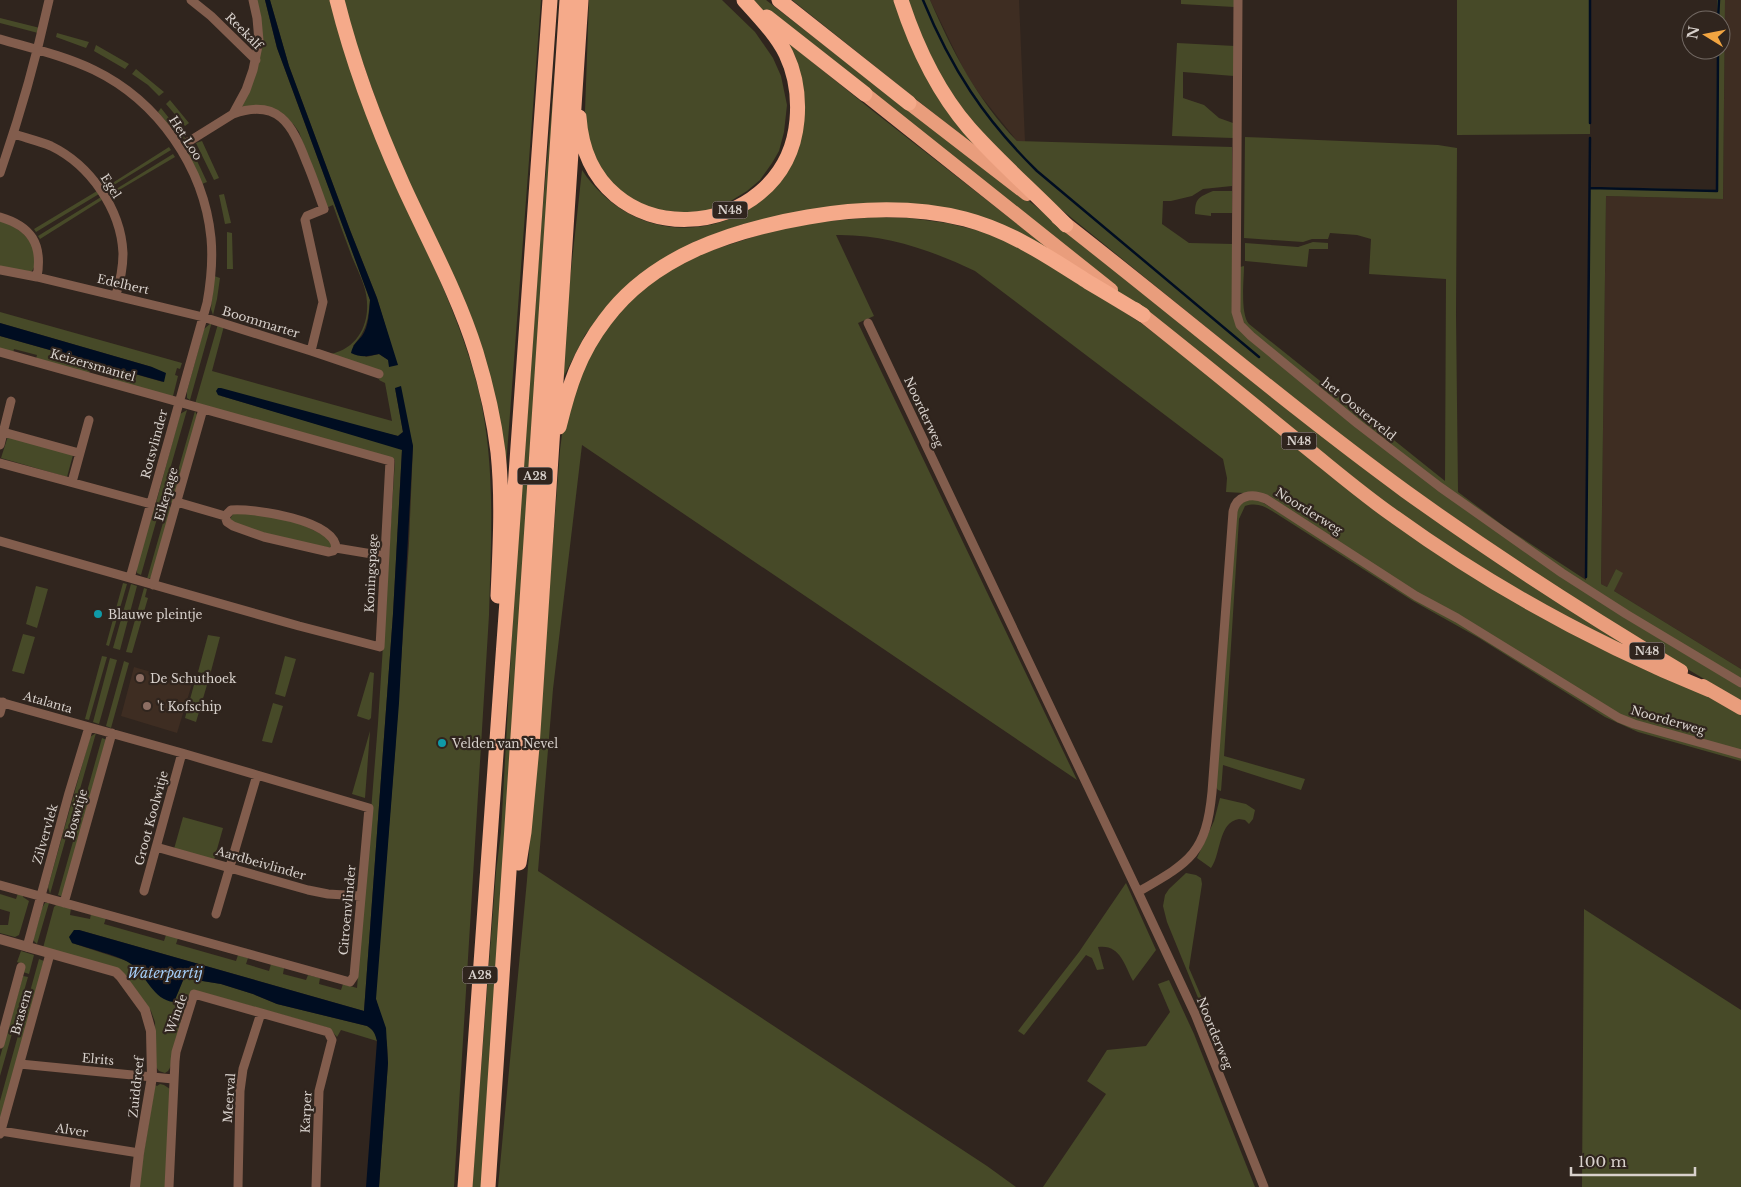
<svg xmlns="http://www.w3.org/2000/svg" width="1741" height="1187" font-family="'Libre Baskerville',serif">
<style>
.built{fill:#3e2d22}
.green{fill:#474a28}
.water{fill:#000d21}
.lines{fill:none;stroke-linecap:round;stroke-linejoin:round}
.stream{stroke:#000d21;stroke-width:2.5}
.minor{stroke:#825d4d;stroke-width:9}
.tertiary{stroke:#825d4d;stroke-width:10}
.trunk{stroke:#e99d7c;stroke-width:14}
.motorway{stroke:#f5aa8a;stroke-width:15}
.culture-dot{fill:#0f9aa8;stroke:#30251e;stroke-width:2}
.education-dot{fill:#8d6e63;stroke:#30251e;stroke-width:2}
.labels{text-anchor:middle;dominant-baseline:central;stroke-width:4.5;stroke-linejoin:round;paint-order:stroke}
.shield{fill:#30251e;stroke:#a69d98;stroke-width:1}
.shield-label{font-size:11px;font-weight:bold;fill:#d8d1cc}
.street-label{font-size:12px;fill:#d8d1cc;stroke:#30251e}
.poi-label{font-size:12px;fill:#d8d1cc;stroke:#30251e;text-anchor:start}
.water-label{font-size:14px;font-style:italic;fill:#a5cdf8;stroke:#30251e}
</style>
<rect width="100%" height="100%" fill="#30251e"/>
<!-- built -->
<path class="built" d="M930 0H1019L1025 142 1017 141 980 95 966 74Z
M1725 0H1741V669L1614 591 1622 573 1616 569 1607 587 1601 584 1606 196 1723 199Z
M134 667 192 684 177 733 121 716Z"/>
<!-- green -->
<path class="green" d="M256 0H265L277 48 370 300C368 320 367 330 353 346L366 357 379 354 397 365 377 298 350 230 289 66 270 0H331C343 38 353 78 367 115 402 207 456 297 479 392 496 467 491 539 489 615L454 1187H379L388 1063 387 1043 376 999V987L395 752 409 543 413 446 395 388 403 432 398 436 218 395 402 449 393 614 364 1011 79 930H74L72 943 130 962 174 1002 184 978 221 984 253 994 277 1004 367 1026 375 1032 377 1041 341 1030 337 1037 329 1028 193 990 171 1066 168 1071 165 1073 159 1071 156 1067 155 1022 151 1011 126 976 43 948 54 907 57 904 71 908 70 915 90 919 91 914 106 918 104 924 164 941 166 935 178 938 176 944 236 961 238 955 248 958 246 964 269 971 271 964 284 968 283 974 306 980 308 975 320 978 319 984 341 990 343 984 357 988 378 723 395 460 195 404 218 324 224 326 212 371 392 421 385 383 379 380 381 373 331 354C363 347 373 315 364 286 361 276 356 267 352 257 346 240 339 223 333 205L326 208 299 132 294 125 288 119 242 107V104L255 76Z
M341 0H541L503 507 488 381 398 163Z
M589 0H722L755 32 773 58 781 76 787 105 784 132 779 151 772 163 760 180 747 191 729 202 710 211 688 214 643 207 610 186 584 139Z
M749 0H766L887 94 973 156 1250 378 1651 663 1480 570 1401 516Z
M792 0H896L905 25 1002 168Z
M906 0H930C952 51 978 101 1017 141L1232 147V186L1203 189 1192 196 1171 201H1163L1162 224 1189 243 1233 244 1234 316 1421 476 1741 686V701L1587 609 1361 453 1052 202 971 121 937 73Z
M1181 0H1235L1234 7 1181 4Z
M1457 0H1590V134L1457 135Z
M1717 0H1725L1723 199 1606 196 1601 584 1607 587 1616 569 1623 573 1614 591 1741 669V681L1592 590 1456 496 1277 356 1240 319V267L1244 266C1244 280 1240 314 1249 324L1445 481 1446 279 1369 274 1371 239 1357 235 1330 233 1328 239H1312L1303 242 1244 238 1245 137 1438 145 1457 148 1456 315 1458 492 1505 527 1586 580 1590 187 1716 190 1717 50H1721V20H1717Z
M0 18 40 28 38 33 0 23Z
M57 33 89 42 86 48 56 37Z
M779 35 873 111 1034 237 1068 260 937 209 743 224 696 241 661 260 596 321 585 335 561 382 566 316 582 170C613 217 667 239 721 222 732 218 746 212 754 204 759 197 763 188 768 181 778 163 789 146 799 128Z
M558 39 483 1187H472L496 872 501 832 515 581 541 226Z
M1177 43 1235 46 1234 76 1183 72V98L1204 105 1219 118 1233 123V138L1172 136Z
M96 45 129 64 125 69 94 51Z
M136 69 164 92 159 96 148 85 132 74Z
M170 100 189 123 185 126 166 104Z
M161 108 185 138 184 140 179 137 158 112Z
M202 141 219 178 214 180 196 143Z
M169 147 171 150 104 191 103 189Z
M188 148H191L207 182 202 184 188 153Z
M173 154 175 157 109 196 108 194Z
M97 191 99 194 36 232 34 229Z
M1213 191H1232V213H1211V216L1195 214C1195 198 1199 197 1213 191Z
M224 194 231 223 225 224 219 195Z
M101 197 102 200 40 239 38 236Z
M876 217 909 218 947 223 993 234 1018 244 1141 323 1197 366 1379 511 1741 714V752L1623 717 1418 594 1261 494 1226 492 1227 478 1223 459 975 271C931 250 885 234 836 235L874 316 858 323 1077 780 582 445 553 689 538 871 987 1166 1016 1187H498L527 880 560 450 566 403 594 345 629 301 665 272 697 255 772 231 818 222Z
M0 221C20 226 46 249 32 271L27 272 0 267Z
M227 232 232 233 233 269H227Z
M1313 242 1328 243V249H1309L1307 267 1245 261V243L1298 247Z
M214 276 220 278 217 299 213 315 211 309Z
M0 312 182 363 180 369 177 368 175 375 178 376 173 396H170L113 380 114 376 90 370 89 374 36 359 37 355 14 349 13 353 0 349V336L163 382 152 367 0 323Z
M211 323V325L190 400 187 398V391L204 329Z
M187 410 160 504 156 503 180 414Z
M195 411 198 417 173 503 169 502Z
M8 436 73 455 67 477 1 458Z
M1257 499 1596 706 1741 756V761L1638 732 1605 717 1479 638 1413 601 1280 516C1268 509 1260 501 1245 506L1239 519 1224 756 1305 779 1301 790 1223 765 1221 791 1218 790 1215 786 1236 516C1240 501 1243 501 1257 499Z
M168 505 172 508 153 577 147 579Z
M154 506 160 508 141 575 137 573V567Z
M257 513 301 524 331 539V548L279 538 234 523 230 519 233 514Z
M123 583 127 584 109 646 106 645Z
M131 584 137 586 120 650 113 648Z
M36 586 48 589 37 628 26 624Z
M144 588 147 589 145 597 148 598 132 653 126 652Z
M23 634 35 637 24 674 12 671Z
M208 635 220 637 210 675 198 672Z
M102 656 107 657 89 720 85 719Z
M285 656 296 659 285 697 275 694Z
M110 658 117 660 99 724 93 722Z
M124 661 129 663 111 728 106 726Z
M370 672 374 673 371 718 369 720 357 716Z
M195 681 207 685 196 722 185 718Z
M273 703 283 706 272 743 262 741Z
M370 731 365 798 352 794Z
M96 733 50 894 48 887 90 737Z
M102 738 107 740 63 897 58 895Z
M1220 798 1246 804 1255 810 1253 819 1249 824 1245 820 1239 819C1218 822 1221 855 1211 868L1197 858 1214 821Z
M183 817 223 828 214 860 174 849Z
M1186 873 1196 875 1201 878 1202 884 1189 968 1204 1003 1201 1005 1167 922 1163 906 1165 895 1169 889Z
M1126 883 1156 950 1133 981C1124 964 1120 944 1098 947L1104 969 1097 970 1092 958 1086 955 1024 1035 1018 1031 1024 1023 1079 952Z
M18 893 23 894V897L29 901 19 935 15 937 0 933V925H8L10 912 0 909V894L16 899Z
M45 903H49L37 944 33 940 42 908Z
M1584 909 1741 1010V1187H1582Z
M21 951 34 955 29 974 23 972 25 965 17 962Z
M39 959 44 961 0 1123V1101Z
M23 976 28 977 0 1076V1057Z
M1169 980 1194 1034 1255 1187H1043L1106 1094 1087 1081 1107 1050 1146 1046 1170 1012 1158 984Z
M160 1084 164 1085 170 1089 166 1187H138L155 1085 157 1086Z"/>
<!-- water -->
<path class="water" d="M265 0H270L289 66 350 230 377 298 398 365 389 367 388 360 379 354C369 356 361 358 351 353 353 344 357 342 362 336 369 326 369 311 370 300L277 48Z
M0 323 152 367 166 373 164 382 0 336Z
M401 386 413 446 399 703 376 999 386 1028 388 1063 379 1187H366L377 1041C375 1034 374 1030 367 1026L277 1004 253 994 221 984 184 978 174 1002C153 1000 147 976 131 964 123 957 84 947 72 943L69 937 74 930H79L364 1011 393 614 402 450 218 395 216 391 218 388H221L398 436 403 432 395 388Z"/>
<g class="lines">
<!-- stream -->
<path class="stream" d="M923 0C951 68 984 119 1037 171L1259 357
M1718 20 1719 0
M1590 123V0
M1590 188 1717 191 1718 50
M1586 577 1590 138"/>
<!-- minor -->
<path class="minor" d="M191 0 211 16 256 60
M1238 0 1236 312 1240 325 1251 336 1358 424 1440 487 1562 573 1626 614 1741 683
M0 39C31 48 65 56 94 70 158 101 204 167 211 238 213 260 211 281 207 303L130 578
M233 114C278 98 292 124 306 161 313 177 318 193 324 209L307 216 305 220 323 302 311 351
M14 134C26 138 39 141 51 146 90 165 121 209 123 253 123 267 120 282 116 295
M180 147 233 114 246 90 253 70 259 41 257 18 253 0
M0 173C20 116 36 59 49 0
M0 217C31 226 43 244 37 277L203 317 311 351 379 374
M0 270 37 277
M868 323 1138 892
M0 352 390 461 380 647 299 626 0 541
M3 432 79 453
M0 445 11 401
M0 463 151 504
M72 482 89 420
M177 502 225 516 227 522 233 526 264 537 329 552 333 551 336 548 384 556
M225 516 231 510C254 508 335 520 336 548
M153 585 203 409
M0 702 182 753 369 808 354 976 350 982 0 885
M0 713 3 702
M156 847 308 890 328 894 361 896
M144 891 182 753
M64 903 112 733
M216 914 257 775
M27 947 69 793 89 727
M0 1044 21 967
M20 1064 173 1079
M1 1131 139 1153
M0 1134 50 954
M169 1187 175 1061 176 1052 194 994 328 1032 332 1040 319 1091 316 1187
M238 1187 240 1091 243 1069 261 1013
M1264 1187 1195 1014 1138 892C1190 862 1206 854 1212 792L1233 512C1236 495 1252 493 1266 499L1416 596 1457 618 1619 718 1634 724 1741 754"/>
<!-- tertiary -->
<path class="tertiary" d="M0 939 116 972 121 977 145 1010 151 1031 152 1077 139 1153 135 1187"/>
<!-- trunk -->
<path class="trunk" d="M865 94 1111 290
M909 103 1027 194
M1058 218C1174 308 1286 404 1405 491 1494 555 1587 615 1681 671
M1135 309C1192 354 1247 399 1303 445 1333 469 1363 495 1395 517 1492 587 1598 645 1709 690
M1703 686 1741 708"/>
<!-- motorway -->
<path class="motorway" d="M337 0C353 64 376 125 403 185 428 240 458 294 476 352 486 385 494 419 498 452 503 500 500 549 498 596
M779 0 909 103
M901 0C916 46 937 91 969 128 998 161 1035 193 1066 225
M767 17 865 94
M579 117C589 260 786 246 797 120 799 97 796 75 786 54 776 34 759 17 744 0
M559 427C569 386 579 354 605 320 652 256 732 230 808 217 860 208 913 206 965 219 1011 231 1049 257 1088 282 1107 293 1125 304 1143 315
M519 863 524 832 532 747 581 0
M465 1187 550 0
M488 1187 567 0"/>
</g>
<!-- markers -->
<g class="culture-dot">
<circle cx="98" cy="614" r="5"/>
<circle cx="442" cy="743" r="5"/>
</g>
<g class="education-dot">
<circle cx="140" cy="678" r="5"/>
<circle cx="147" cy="706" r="5"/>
</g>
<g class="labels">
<!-- shield labels -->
<g class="shield">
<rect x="712.5" y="201.5" width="35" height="17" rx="4"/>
<rect x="1281.5" y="432.5" width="35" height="17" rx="4"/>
<rect x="517.5" y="467.5" width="35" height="17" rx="4"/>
<rect x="1629.5" y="642.5" width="35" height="17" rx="4"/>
<rect x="462.5" y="966.5" width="35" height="17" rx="4"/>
</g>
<g class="shield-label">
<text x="730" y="210">N48</text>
<text x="1299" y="441">N48</text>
<text x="535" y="476">A28</text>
<text x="1647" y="651">N48</text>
<text x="480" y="975">A28</text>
</g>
<!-- street labels -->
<g class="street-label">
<text transform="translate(244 31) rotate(45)">Reekalf</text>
<text transform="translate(186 138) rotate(57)">Het Loo</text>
<text transform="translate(111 186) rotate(57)">Egel</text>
<text transform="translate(123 284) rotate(13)">Edelhert</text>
<text transform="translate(261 322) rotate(17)">Boommarter</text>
<text transform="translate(93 365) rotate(16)">Keizersmantel</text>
<text transform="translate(1359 409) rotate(39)">het Oosterveld</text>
<text transform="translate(924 412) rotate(65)">Noorderweg</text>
<text transform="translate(154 444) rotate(-75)">Rotsvlinder</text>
<text transform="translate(166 494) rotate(-74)">Eikepage</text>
<text transform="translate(1309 511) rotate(32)">Noorderweg</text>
<text transform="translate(371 573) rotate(-87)">Koningspage</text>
<text transform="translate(48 702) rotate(16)">Atalanta</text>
<text transform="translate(1668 720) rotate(16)">Noorderweg</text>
<text transform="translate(76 814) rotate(-74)">Boswitje</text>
<text transform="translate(151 818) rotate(-75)">Groot Koolwitje</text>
<text transform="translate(45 834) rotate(-74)">Zilvervlek</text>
<text transform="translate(261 863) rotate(16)">Aardbeivlinder</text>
<text transform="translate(347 910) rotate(-85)">Citroenvlinder</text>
<text transform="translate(21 1012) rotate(-74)">Brasem</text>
<text transform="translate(176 1014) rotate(-70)">Winde</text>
<text transform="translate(1215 1033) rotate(68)">Noorderweg</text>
<text transform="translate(98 1059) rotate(5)">Elrits</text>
<text transform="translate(136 1087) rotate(-84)">Zuiddreef</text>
<text transform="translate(229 1098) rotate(-86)">Meerval</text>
<text transform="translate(306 1112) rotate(-87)">Karper</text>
<text transform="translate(72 1130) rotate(9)">Alver</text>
</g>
<!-- poi labels -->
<g class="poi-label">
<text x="108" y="614">Blauwe pleintje</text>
<text x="150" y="678">De Schuthoek</text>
<text x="157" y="706">'t Kofschip</text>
<text x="452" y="743">Velden van Nevel</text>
</g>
<!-- water labels -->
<g class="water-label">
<text x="165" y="973">Waterpartij</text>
</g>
</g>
<!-- north arrow -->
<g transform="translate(1706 35) rotate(280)"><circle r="24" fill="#30251e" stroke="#736a64"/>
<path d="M0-4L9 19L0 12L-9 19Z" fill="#f2a541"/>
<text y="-8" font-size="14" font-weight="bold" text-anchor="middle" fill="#d8d1cc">N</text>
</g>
<!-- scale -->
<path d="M1571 1167v8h124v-8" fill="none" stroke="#d8d1cc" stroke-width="2.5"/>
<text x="1578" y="1167" font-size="15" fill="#d8d1cc" stroke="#30251e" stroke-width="4" paint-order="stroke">100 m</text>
</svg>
